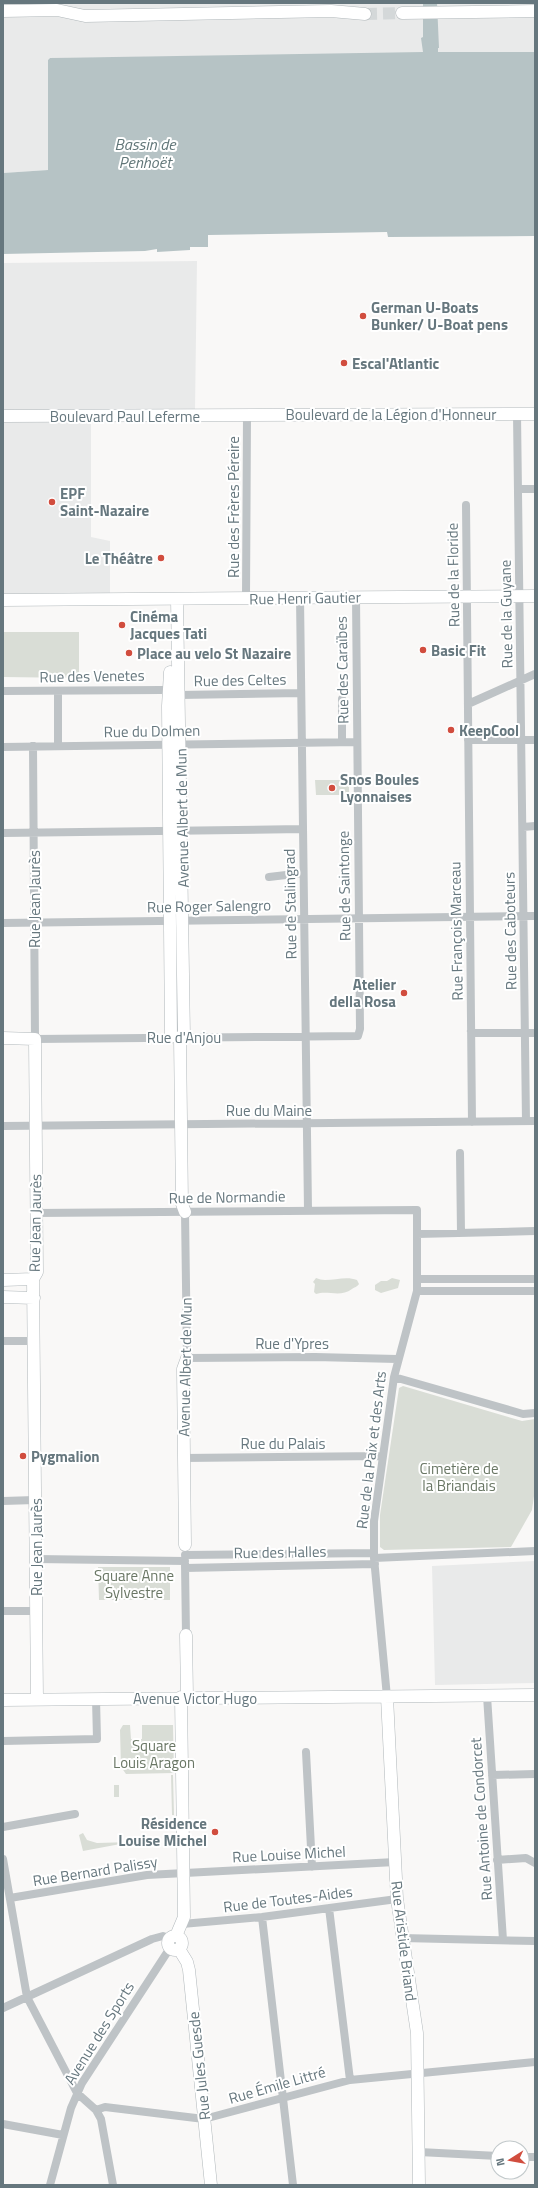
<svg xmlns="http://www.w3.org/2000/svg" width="538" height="2188" font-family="'Titillium Web',sans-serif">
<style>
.built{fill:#e9eaea}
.green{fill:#d9ddd6}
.water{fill:#b6c3c5}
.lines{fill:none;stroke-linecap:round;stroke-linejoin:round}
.secondary-tunnel{stroke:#d4d8d9;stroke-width:12;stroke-dasharray:12 6;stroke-linecap:butt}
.secondary-casing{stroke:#b1b8bb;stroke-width:13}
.street{stroke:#bec3c6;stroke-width:8}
.secondary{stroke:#fff;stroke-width:12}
.poi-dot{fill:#d14d3e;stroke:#fff;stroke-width:1.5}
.labels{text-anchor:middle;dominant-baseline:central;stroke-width:4;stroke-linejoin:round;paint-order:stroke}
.poi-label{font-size:15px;font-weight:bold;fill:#66777e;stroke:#fff;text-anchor:start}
.street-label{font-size:15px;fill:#66777e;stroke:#fff}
.park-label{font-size:15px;fill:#6a7765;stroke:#fff}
.water-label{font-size:16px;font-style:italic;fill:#617678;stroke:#fff}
</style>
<rect width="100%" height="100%" fill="#f9f8f7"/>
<!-- built -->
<path class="built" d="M3 3H535V52L50 58 48 60V170L3 173Z
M197 261 195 410 91 412V537L110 541V594L3 600V263Z
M535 1561V1683L435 1685 432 1566Z"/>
<!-- green -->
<path class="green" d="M3 632H79V678L3 677Z
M315 780H349V795H316Z
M316 1278C319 1279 322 1280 325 1280 336 1280 347 1276 357 1280L359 1284C357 1287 355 1287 352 1289 340 1298 328 1290 316 1294L314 1292 315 1284 313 1282Z
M392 1278 400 1280 398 1288 381 1293 375 1290V1285L381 1281H387Z
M403 1386 522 1421 535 1419V1489L532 1510 511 1547 384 1550 380 1547V1515L399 1388Z
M98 1567H170V1600H99Z
M123 1725H130L131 1739H142V1725H173L174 1773 126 1774 121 1767 120 1730Z
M171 1775H173L174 1815H172Z
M114 1785H119V1797H114Z
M83 1833 87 1840 97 1843 131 1842 83 1851 79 1835Z"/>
<!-- water -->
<path class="water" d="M423 3H437L439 48H438V52H535V236L388 237 387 232 208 235V247H190V250L157 252V249L145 251 3 254V173L48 170V60L50 58 423 52 421 38 423 37Z"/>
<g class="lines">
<!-- secondary-tunnel -->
<path class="secondary-tunnel" d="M365 14 402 13"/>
<!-- secondary casing -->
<g class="secondary-casing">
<path id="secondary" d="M3 11 57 10 85 16 331 11 365 14
M402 13 535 11
M3 416 535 414
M177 599 184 1037
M3 600 535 596
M170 672 168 706 171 1037
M180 1037 182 1204 185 1212
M3 1038 35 1039 37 1272 33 1279 37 1699
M3 1280 33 1279
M3 1297 34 1298
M185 1545 183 1369 187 1358
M186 1635 187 1697
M387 1697 397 1899 417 2033 419 2185
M3 1700 535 1695
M168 1943a7 7 0 1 1 14 0a7 7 0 1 1-14 0Z
M176 1936 184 1917 181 1697
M179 1949 187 1962 189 1970 211 2185"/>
</g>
<!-- street -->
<path class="street" d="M517 414 526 1121
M519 489H535
M466 505 472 1122
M246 598 247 415
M300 598 308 1210
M3 691 161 690H169L179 695 301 693
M58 691V746
M342 699V742
M468 704 535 674
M468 740H535
M33 746 35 1039 358 1036 360 1029 356 597
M3 747 357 742
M523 827 535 826
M3 833 303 829
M269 877 303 873
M3 923 535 916
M471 1031 474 1033H535
M3 1126 535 1121
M460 1153 461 1233
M185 1212 187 1358 315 1357 397 1359
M36 1213 417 1210V1291L394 1377 374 1521V1558L387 1697
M417 1234 535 1231
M418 1279H535
M417 1291H535
M3 1341H34
M394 1377 523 1414 535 1413
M184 1458 383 1456
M3 1501 35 1500
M185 1555 374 1553
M374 1558 535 1551
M36 1559 185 1561
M185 1564 186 1635
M185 1568 375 1564
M3 1611H36
M487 1696 503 1940
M3 1741 97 1739 96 1699
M306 1752 312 1867
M492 1775 535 1774
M3 1827 75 1814
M3 1859 27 1997 77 2093 96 2110 101 2119 113 2185
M497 1860 526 1858 535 1863
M10 1898 147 1875 395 1862
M329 1908 350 2080
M262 1917 293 2185
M182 1924 262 1917 397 1899
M402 1938 535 1941
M3 2008 152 1939 163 1936 170 1938
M96 2110 105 2107 204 2119 350 2080 535 2062
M3 2124 63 2135
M419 2152 498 2156
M522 2157H535
M50 2185 71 2108 82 2083 170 1948"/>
<!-- secondary -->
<use href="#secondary" class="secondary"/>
</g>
<!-- markers -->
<g class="poi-dot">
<circle cx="363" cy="316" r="4"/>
<circle cx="344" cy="363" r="4"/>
<circle cx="52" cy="502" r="4"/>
<circle cx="161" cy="558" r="4"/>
<circle cx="122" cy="625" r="4"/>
<circle cx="423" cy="650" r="4"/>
<circle cx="129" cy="653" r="4"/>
<circle cx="451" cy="730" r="4"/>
<circle cx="332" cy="788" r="4"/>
<circle cx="404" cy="993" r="4"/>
<circle cx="23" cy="1456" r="4"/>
<circle cx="215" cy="1832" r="4"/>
</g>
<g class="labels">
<!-- poi labels -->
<g class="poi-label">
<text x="371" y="307">German U-Boats<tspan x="371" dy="17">Bunker/ U-Boat pens</tspan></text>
<text x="352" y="363">Escal'Atlantic</text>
<text x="60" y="493">EPF<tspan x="60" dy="17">Saint-Nazaire</tspan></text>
<text x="153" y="558" text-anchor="end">Le Théâtre</text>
<text x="130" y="616">Cinéma<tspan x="130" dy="17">Jacques Tati</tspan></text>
<text x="431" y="650">Basic Fit</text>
<text x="137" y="653">Place au velo St Nazaire</text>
<text x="459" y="730">KeepCool</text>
<text x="340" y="779">Snos Boules<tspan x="340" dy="17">Lyonnaises</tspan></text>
<text x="396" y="984" text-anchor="end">Atelier<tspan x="396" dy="17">della Rosa</tspan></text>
<text x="31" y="1456">Pygmalion</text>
<text x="207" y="1823" text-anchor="end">Résidence<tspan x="207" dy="17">Louise Michel</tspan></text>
</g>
<!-- street labels -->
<g class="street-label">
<text x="391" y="414">Boulevard de la Légion d'Honneur</text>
<text x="125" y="416">Boulevard Paul Leferme</text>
<text transform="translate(233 507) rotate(-90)">Rue des Frères Péreire</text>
<text transform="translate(453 575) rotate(-91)">Rue de la Floride</text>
<text transform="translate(305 598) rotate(-1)">Rue Henri Gautier</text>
<text transform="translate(506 614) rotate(-91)">Rue de la Guyane</text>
<text transform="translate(342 670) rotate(-91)">Rue des Caraïbes</text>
<text transform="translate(92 676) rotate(-1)">Rue des Venetes</text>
<text transform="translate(240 680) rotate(-1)">Rue des Celtes</text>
<text transform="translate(152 731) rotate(-1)">Rue du Dolmen</text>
<text transform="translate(182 818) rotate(-91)">Avenue Albert de Mun</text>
<text transform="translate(344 886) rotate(-91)">Rue de Saintonge</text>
<text transform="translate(34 899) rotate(-90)">Rue Jean Jaurès</text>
<text transform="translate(290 904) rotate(-91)">Rue de Stalingrad</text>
<text transform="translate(209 906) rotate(-1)">Rue Roger Salengro</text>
<text transform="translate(456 931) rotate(-91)">Rue François Marceau</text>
<text transform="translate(510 931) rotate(-91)">Rue des Caboteurs</text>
<text x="184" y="1037">Rue d'Anjou</text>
<text x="269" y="1110">Rue du Maine</text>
<text transform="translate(227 1197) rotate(-1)">Rue de Normandie</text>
<text transform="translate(35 1223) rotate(-89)">Rue Jean Jaurès</text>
<text x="292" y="1343">Rue d'Ypres</text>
<text transform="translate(185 1367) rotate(-89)">Avenue Albert de Mun</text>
<text x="283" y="1443">Rue du Palais</text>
<text transform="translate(371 1450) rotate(-83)">Rue de la Paix et des Arts</text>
<text transform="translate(36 1547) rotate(-90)">Rue Jean Jaurès</text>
<text transform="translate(280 1552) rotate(-1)">Rue des Halles</text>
<text x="195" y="1698">Avenue Victor Hugo</text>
<text transform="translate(481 1819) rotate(-94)">Rue Antoine de Condorcet</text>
<text transform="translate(289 1854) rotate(-3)">Rue Louise Michel</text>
<text transform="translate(95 1871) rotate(-9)">Rue Bernard Palissy</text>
<text transform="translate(288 1899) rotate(-7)">Rue de Toutes-Aides</text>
<text transform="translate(404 1941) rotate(83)">Rue Aristide Briand</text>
<text transform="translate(99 2033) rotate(-58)">Avenue des Sports</text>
<text transform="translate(199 2066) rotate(-96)">Rue Jules Guesde</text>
<text transform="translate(277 2085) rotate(-16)">Rue Émile Littré</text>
</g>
<!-- park labels -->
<g class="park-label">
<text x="459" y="1468">Cimetière de<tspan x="459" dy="17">la Briandais</tspan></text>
<text x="134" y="1575">Square Anne<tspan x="134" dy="17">Sylvestre</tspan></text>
<text x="154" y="1745">Square<tspan x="154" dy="17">Louis Aragon</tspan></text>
</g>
<!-- water labels -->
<g class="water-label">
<text x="145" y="144">Bassin de<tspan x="145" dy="18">Penhoët</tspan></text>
</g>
</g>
<!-- border -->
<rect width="538" height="2188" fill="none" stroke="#66777e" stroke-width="8"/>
<!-- north arrow -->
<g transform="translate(510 2160) rotate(259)"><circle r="19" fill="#ffffff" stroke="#c2c9cb"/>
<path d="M0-3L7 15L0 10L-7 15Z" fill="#d14d3e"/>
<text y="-6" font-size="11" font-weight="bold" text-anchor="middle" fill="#66777e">N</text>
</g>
</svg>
